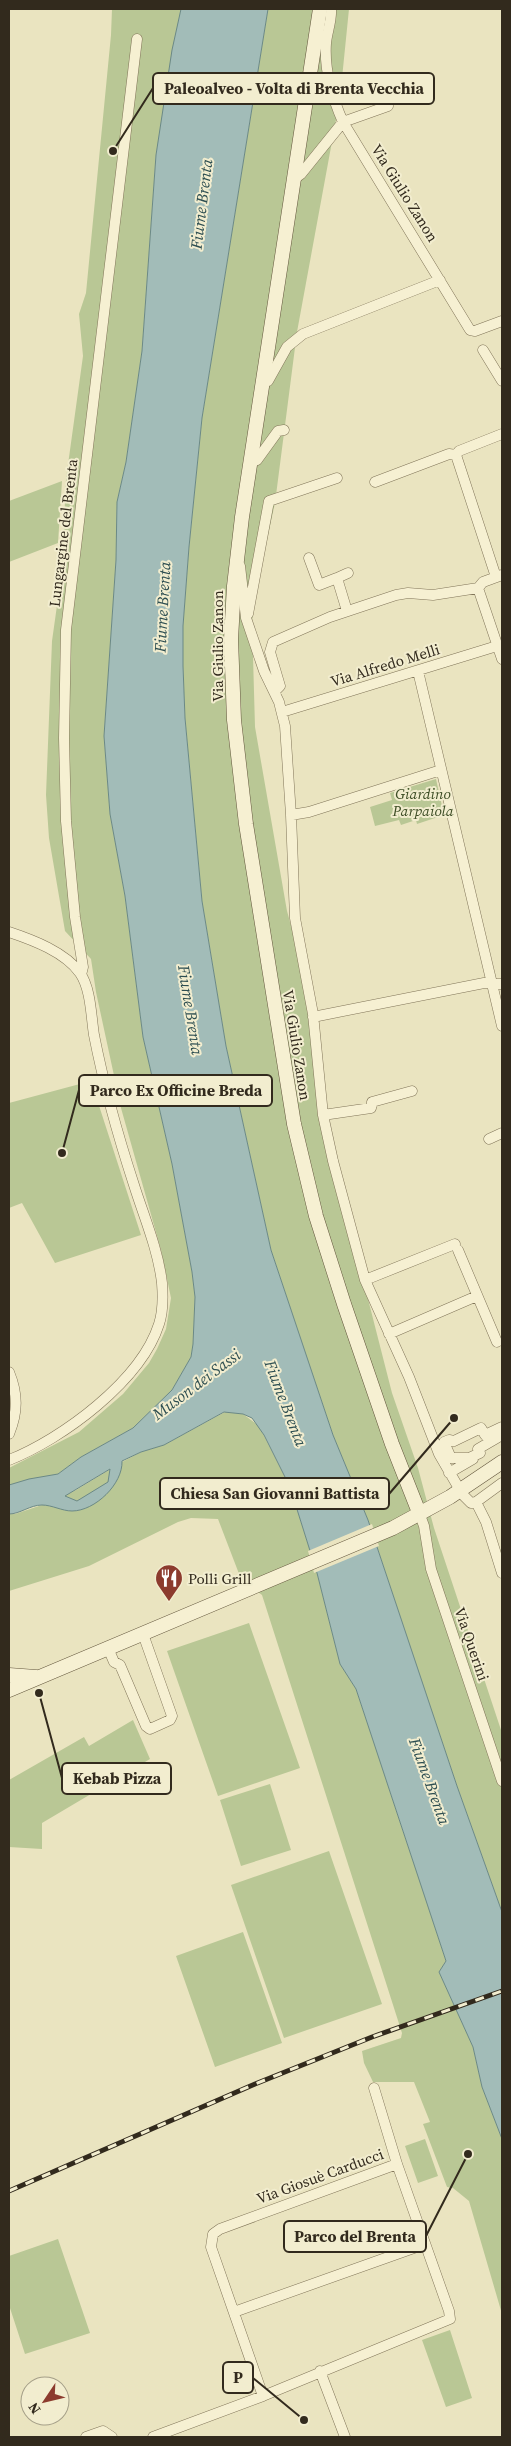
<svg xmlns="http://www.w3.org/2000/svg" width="511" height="2446" font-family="'Source Serif 4',serif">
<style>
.green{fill:#b9c795}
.water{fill:#a2bcb8;stroke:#6b8986;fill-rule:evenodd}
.pier{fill:#eae4c0}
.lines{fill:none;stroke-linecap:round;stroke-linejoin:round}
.street-casing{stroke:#817559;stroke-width:11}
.secondary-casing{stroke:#63563d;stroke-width:15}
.street{stroke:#f6f0d2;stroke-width:10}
.secondary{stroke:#f6f0d2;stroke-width:14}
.rail-casing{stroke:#322a1d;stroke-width:5}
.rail{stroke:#f2edcf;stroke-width:3;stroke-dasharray:9;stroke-linecap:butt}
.labels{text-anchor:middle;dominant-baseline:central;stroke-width:4;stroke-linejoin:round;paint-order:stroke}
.street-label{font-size:15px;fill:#322a1d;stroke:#f2edcf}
.park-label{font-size:15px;font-style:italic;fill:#3d4d25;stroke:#f2edcf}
.poi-label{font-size:15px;fill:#322a1d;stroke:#f2edcf;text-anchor:start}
.water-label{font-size:16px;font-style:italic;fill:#2d4e51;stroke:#f2edcf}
.leader{fill:none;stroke:#322a1d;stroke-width:2}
.callout-dot{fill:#322a1d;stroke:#f2edcf;stroke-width:2}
.callout{fill:#f2edcf;stroke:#322a1d;stroke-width:2}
.callout-label{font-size:16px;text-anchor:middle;font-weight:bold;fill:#322a1d}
</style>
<rect width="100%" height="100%" fill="#eae4c0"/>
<!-- green -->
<path class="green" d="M112 9H181L156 155 142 351 126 462 117 502 116 560 104 736 110 814 125 896 143 1037 172 1164 192 1272 195 1297 193 1344 191 1357 172 1390 133 1428 81 1457 58 1474 9 1485V1468L79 1432 123 1394 149 1363 157 1349 166 1329 171 1298 161 1250 121 1108 96 992 91 959 65 931 49 838 46 795 52 641 62 570 66 479 83 356 79 314 86 293 111 35Z
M268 9H349L340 98 297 332 275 503 258 580 252 621 255 727 287 911 302 965 321 1115 392 1393 418 1468 434 1528 502 1733V1912L457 1786 368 1520 333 1435 271 1250 226 1046 202 901 185 718 183 666V626L189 547 202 418Z
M62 481 58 543 9 562V501Z
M436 779 444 815 417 824 416 820 401 825 399 820 375 826 370 807 392 800 390 793Z
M91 1081 141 1235 55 1263 22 1203 9 1208V1103Z
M232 1411 243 1414 259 1426 290 1487 317 1573 340 1664 356 1689 446 1961 439 1972 473 2047 482 2087 502 2139V2314L469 2201 453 2188 447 2187 423 2124 430 2122 414 2082H373L364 2063 362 2051 401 2038 402 2033 262 1595 241 1579 218 1519 191 1518 178 1522 89 1566 9 1591V1514H15L42 1505 76 1490 122 1462 141 1452 164 1445 225 1412Z
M249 1623 300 1768 218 1796 167 1651Z
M133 1720 150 1759 42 1823V1849L9 1847V1780L84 1737 89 1746Z
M270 1784 291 1850 241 1866 220 1800Z
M329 1851 382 2004 284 2038 231 1885Z
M243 1932 282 2043 215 2067 176 1956Z
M425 2139 438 2176 418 2183 405 2146Z
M58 2239 90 2333 25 2354 9 2305V2256Z
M450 2330 472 2398 446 2407 422 2340Z"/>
<!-- water -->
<path class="water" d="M181 9H268L202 418 189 547 183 626V666L185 718 202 901 226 1046 271 1250 333 1435 368 1520 457 1786 502 1912V2139L482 2087 473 2047 439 1972 446 1961 356 1689 340 1664 317 1573 290 1487 264 1435 252 1418 243 1414 224 1412 164 1445 141 1452 122 1461C123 1484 95 1511 72 1511 62 1511 52 1505 42 1505 30 1505 20 1514 9 1514V1485L29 1479 58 1474 81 1457 133 1428 172 1390 191 1357 193 1344 195 1297 192 1272 172 1164 143 1037 125 896 110 814 104 736 116 560 117 502 126 462 142 351 156 155 172 50ZM110 1469 108 1482 77 1501 65 1496Z"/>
<!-- pier -->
<path class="pier" d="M372 1524 379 1546 314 1573 308 1551Z"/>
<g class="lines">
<!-- street casing -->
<g class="street-casing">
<path id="street" d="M331 9C332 20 327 32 326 43 324 71 332 97 343 122L470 330 475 331 502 321
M293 180 301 174 343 122 388 106
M483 350 502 381
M262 382 268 381 287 347 303 334 440 280
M249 463 257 460 278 431 284 430
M375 482 449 454 456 455
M309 558 319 585 337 578
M240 566 246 618 264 671 279 702 285 726 291 815 295 918 313 1014 323 1115 333 1161 365 1280 409 1377 439 1454 457 1485
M496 577 456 455 459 451 502 434
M478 588 502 659
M347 611 337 578 348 573
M248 614 269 501 337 478
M418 671 502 1026
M275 691 280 686 270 652 273 642 330 617 396 595 408 593 433 595 478 588 483 582 502 575
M282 712 497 646
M291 815 309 812 441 770
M9 932C33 940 65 952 80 973 91 989 91 1016 94 1035 104 1086 118 1136 134 1185 144 1217 158 1249 162 1283 163 1296 163 1312 159 1324 141 1381 62 1439 9 1460
M81 975 83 967 75 917 66 821 64 738 66 630 137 39
M313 1017 484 983 502 984
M323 1115 371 1108 372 1102 412 1091
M489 1139 502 1133
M458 1250 497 1342
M365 1280 455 1244
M389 1334 477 1296
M9 1372C18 1394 18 1412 9 1434
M502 1427 485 1435 481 1428 454 1441 449 1440 444 1442 451 1458H469L480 1453 478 1449 502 1435
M449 1473 473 1459
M464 1496 471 1503 476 1502
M476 1502 486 1522 502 1573
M476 1502 502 1483
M420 1515 424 1526 431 1569 502 1781
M108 1648 114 1662 120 1665 146 1726 150 1729 170 1720 172 1716 143 1634
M234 2312 425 2244
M320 2371 345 2437
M263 2396 211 2247 213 2234 220 2229 397 2164
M86 2437 103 2431 112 2437
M153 2437 263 2396 450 2319 449 2311 397 2164 374 2088"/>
</g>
<!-- secondary casing -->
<g class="secondary-casing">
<path id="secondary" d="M320 9 242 517 234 586 231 639 234 720 246 824 294 1124 316 1216 344 1304 392 1444 420 1515
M9 1675 36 1677
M9 1690 393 1528 450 1497 502 1462"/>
</g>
<!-- street -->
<use href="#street" class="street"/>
<!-- secondary -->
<use href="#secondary" class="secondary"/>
<!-- rail casing -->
<g class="rail-casing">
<path id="rail" d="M9 2191 255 2084 372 2037 502 1991"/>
</g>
<!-- rail -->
<use href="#rail" class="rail"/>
</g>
<!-- icons -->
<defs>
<g id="restaurant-pin" transform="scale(1.4375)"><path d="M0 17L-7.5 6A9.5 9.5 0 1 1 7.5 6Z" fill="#8c3b2e" stroke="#f2edcf"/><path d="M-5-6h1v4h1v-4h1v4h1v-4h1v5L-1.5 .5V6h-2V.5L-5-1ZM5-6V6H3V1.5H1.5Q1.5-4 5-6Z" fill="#fff"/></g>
</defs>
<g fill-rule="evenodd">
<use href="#restaurant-pin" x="169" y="1578"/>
</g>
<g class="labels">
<!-- street labels -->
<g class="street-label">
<text transform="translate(405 193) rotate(58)">Via Giulio Zanon</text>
<text transform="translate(63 533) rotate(-83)">Lungargine del Brenta</text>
<text transform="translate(217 646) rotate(-90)">Via Giulio Zanon</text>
<text transform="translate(385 665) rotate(-17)">Via Alfredo Melli</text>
<text transform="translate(297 1045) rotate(81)">Via Giulio Zanon</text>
<text transform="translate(472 1644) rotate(71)">Via Querini</text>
<text transform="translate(320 2176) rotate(-20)">Via Giosuè Carducci</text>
</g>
<!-- park labels -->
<g class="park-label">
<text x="423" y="793">Giardino<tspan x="423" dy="17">Parpaiola</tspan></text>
</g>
<!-- poi labels -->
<g class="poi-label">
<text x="188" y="1578">Polli Grill</text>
</g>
<!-- water labels -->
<g class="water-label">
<text transform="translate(201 204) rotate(-83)">Fiume Brenta</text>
<text transform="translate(162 607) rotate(-87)">Fiume Brenta</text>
<text transform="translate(191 1010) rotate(81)">Fiume Brenta</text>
<text transform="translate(196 1384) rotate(-37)">Muson dei Sassi</text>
<text transform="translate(286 1403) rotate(69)">Fiume Brenta</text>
<text transform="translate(430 1781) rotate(70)">Fiume Brenta</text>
</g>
</g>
<!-- callouts -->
<path class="leader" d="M113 151L153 88M62 1153L79 1090M454 1418L389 1494M39 1693L62 1778M468 2154L426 2236M304 2420L253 2378"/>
<g class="callout-dot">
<circle cx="113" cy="151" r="5"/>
<circle cx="62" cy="1153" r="5"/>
<circle cx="454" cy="1418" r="5"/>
<circle cx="39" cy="1693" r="5"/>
<circle cx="468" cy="2154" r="5"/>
<circle cx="304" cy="2420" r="5"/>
</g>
<g class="callout">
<rect x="153" y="73" width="281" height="31" rx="5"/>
<rect x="79" y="1075" width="193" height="31" rx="5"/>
<rect x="160" y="1478" width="229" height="31" rx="5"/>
<rect x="62" y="1763" width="109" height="31" rx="5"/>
<rect x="284" y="2221" width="142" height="31" rx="5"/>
<rect x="223" y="2362" width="30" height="31" rx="5"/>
</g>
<g class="callout-label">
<text x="294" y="94">Paleoalveo - Volta di Brenta Vecchia</text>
<text x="176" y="1096">Parco Ex Officine Breda</text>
<text x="275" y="1499">Chiesa San Giovanni Battista</text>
<text x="117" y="1784">Kebab Pizza</text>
<text x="355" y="2242">Parco del Brenta</text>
<text x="238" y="2383">P</text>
</g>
<!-- border -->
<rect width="511" height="2446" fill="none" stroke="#322a1d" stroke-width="20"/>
<!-- north arrow -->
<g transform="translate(45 2401) rotate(235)"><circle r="24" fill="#f2edcf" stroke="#a59f88"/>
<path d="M0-4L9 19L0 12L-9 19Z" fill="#8c3b2e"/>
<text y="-8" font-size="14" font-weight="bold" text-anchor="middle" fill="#322a1d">N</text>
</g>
</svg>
